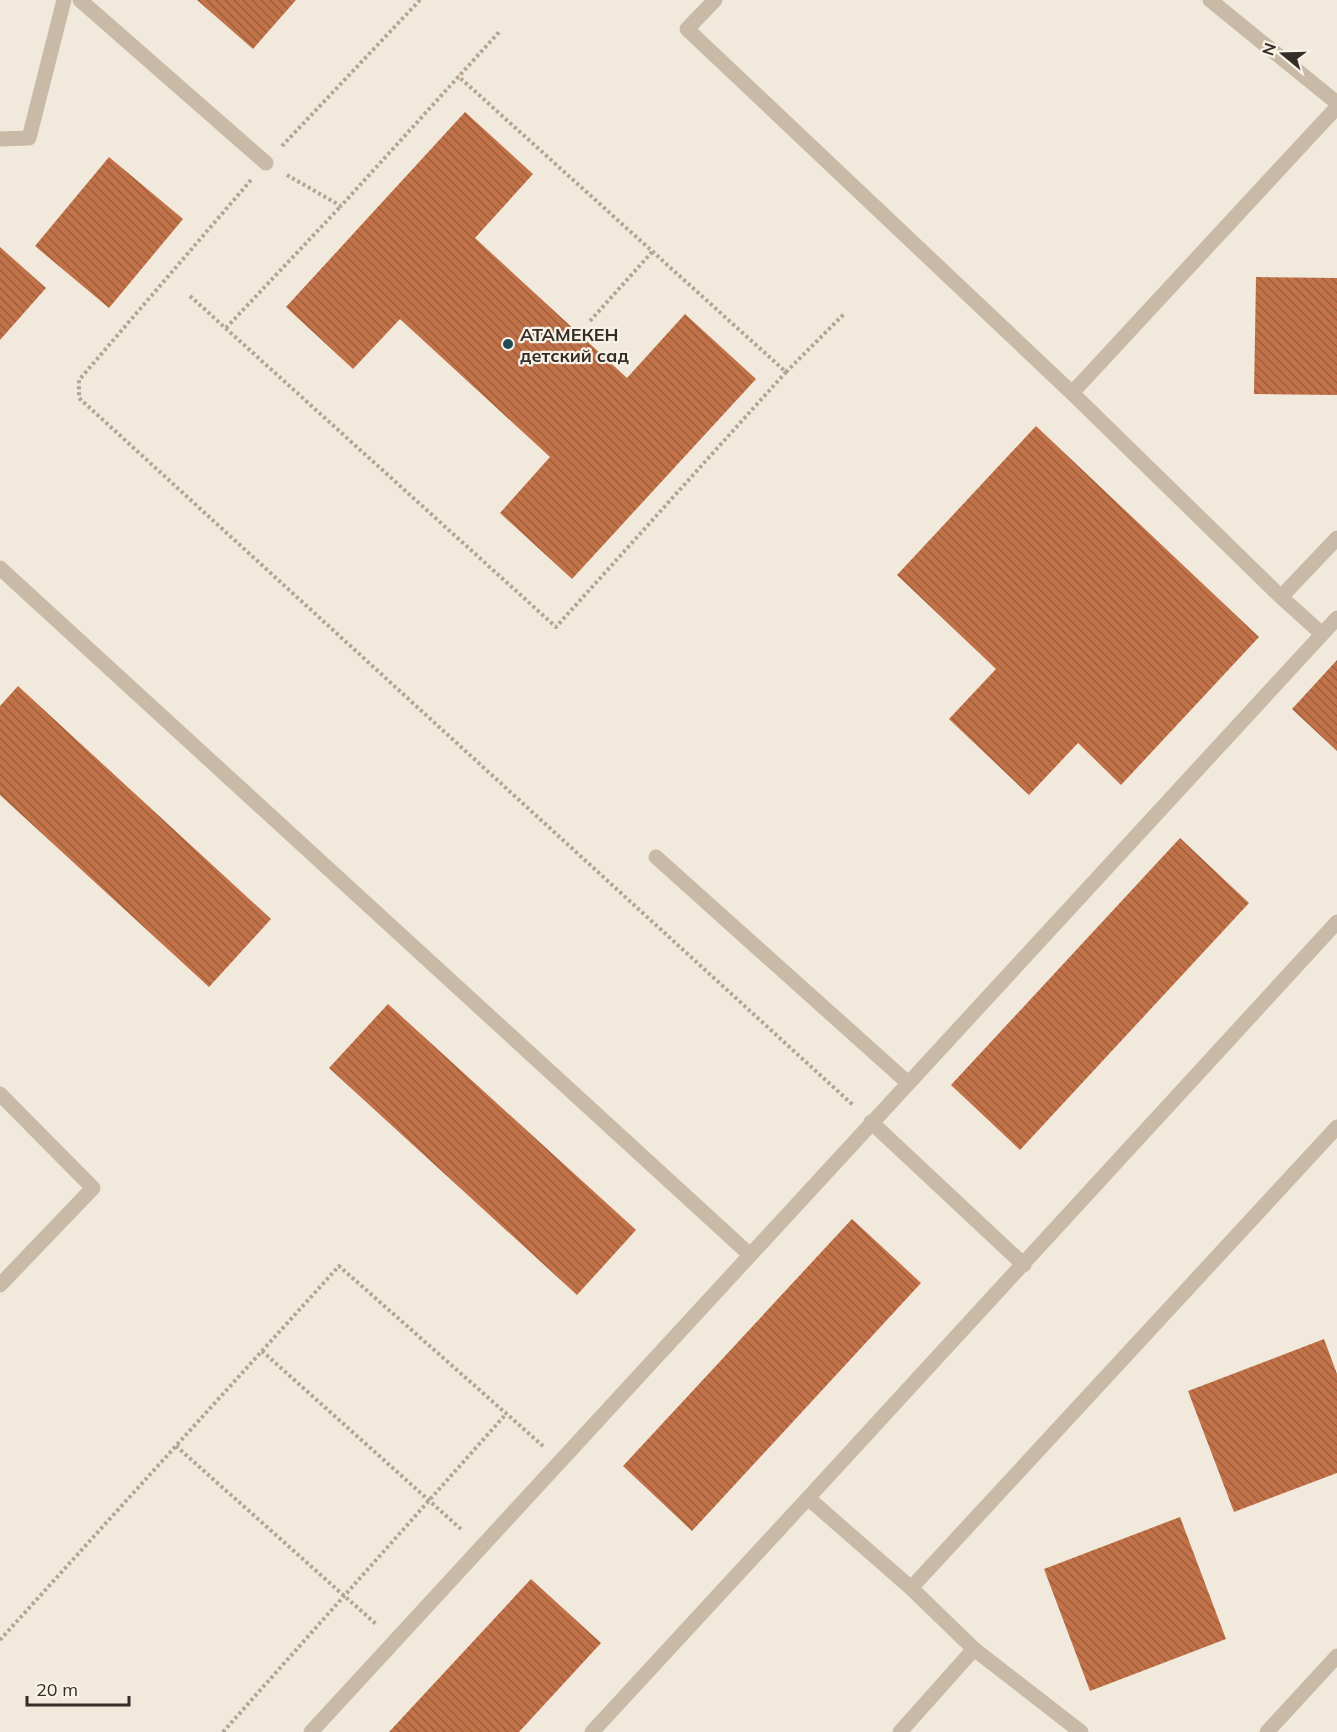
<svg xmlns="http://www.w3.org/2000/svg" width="1337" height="1732" font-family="Mulish,sans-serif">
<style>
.building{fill:url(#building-back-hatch)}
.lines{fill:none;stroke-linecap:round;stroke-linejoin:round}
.path{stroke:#b4a492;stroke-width:4;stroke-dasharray:3 3;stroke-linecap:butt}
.lane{stroke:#c9baa7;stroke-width:15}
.street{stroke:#c9baa7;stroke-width:15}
.poi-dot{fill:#1e4c56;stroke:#f9f2e7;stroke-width:2}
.labels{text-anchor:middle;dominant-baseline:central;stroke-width:4.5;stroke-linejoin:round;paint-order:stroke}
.poi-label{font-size:18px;font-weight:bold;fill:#352d28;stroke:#f9f2e7;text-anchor:start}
</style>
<defs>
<pattern id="building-back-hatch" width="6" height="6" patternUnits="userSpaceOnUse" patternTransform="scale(1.5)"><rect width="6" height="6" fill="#c27248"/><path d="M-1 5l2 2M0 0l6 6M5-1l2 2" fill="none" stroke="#9e5e3c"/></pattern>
</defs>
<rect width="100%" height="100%" fill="#f1e9db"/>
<!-- building -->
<path class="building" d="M197 0H296L253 49Z
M465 112 533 174 475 238 627 378 685 314 756 379 572 579 500 513 550 457 400 319 353 369 286 307Z
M109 157 183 219 109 308 35 246Z
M0 247 46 288 0 340Z
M1256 277 1337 278V395L1254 394Z
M1036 426 1259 637 1121 785 1078 743 1029 795 949 719 996 669 897 575Z
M1337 660V751L1292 709Z
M18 686 271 919 209 987 0 795V706Z
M1180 838 1249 903 1020 1150 951 1085Z
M388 1004 636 1230 577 1295 329 1068Z
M852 1219 921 1283 692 1531 623 1466Z
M1324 1339 1337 1374V1473L1234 1512 1188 1391Z
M1180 1517 1226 1639 1090 1691 1044 1569Z
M531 1579 601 1643 519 1732H389Z"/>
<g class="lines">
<!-- path -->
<path class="path" d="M282 146 420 0
M287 175 341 206 500 31
M251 180 79 380V398L853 1105
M190 296 556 627 786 372 458 76
M590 321 652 252
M226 328 341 206
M786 372 845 313
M262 1351 463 1531
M176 1446 377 1625
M0 1640 339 1266 543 1446
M223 1732 506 1414"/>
<!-- lane -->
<path class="lane" d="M80 0 266 163
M715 0 687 29 1072 393 1281 597 1337 538
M1210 0 1337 103
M0 139 29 138 64 0
M1072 393 1337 107
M0 568 749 1254
M1281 597 1322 634
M656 857 907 1082
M0 1094 93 1188 0 1285
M871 1122 1024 1265
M911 1588 1337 1127
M974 1649 1081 1732
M311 1732 1337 618
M592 1732 808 1498
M900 1732 974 1649 911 1588 808 1498 1337 922"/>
<!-- street -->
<path class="street" d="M1267 1732 1337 1656"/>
</g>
<!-- markers -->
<circle class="poi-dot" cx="508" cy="344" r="6"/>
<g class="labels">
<!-- poi labels -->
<g class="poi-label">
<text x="520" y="334">АТАМЕКЕН<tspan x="520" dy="21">детский сад</tspan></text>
</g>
</g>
<!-- north arrow -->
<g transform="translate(1283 54) rotate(289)" stroke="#f9f2e7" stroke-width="4.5" paint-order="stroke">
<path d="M0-4.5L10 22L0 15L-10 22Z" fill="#352d28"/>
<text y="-9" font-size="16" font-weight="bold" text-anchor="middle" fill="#352d28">N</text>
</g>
<!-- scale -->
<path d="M27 1696v9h102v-9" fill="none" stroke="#352d28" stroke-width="3"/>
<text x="36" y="1696" font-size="18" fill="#352d28" stroke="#f9f2e7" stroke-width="4.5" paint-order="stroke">20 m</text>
</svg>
